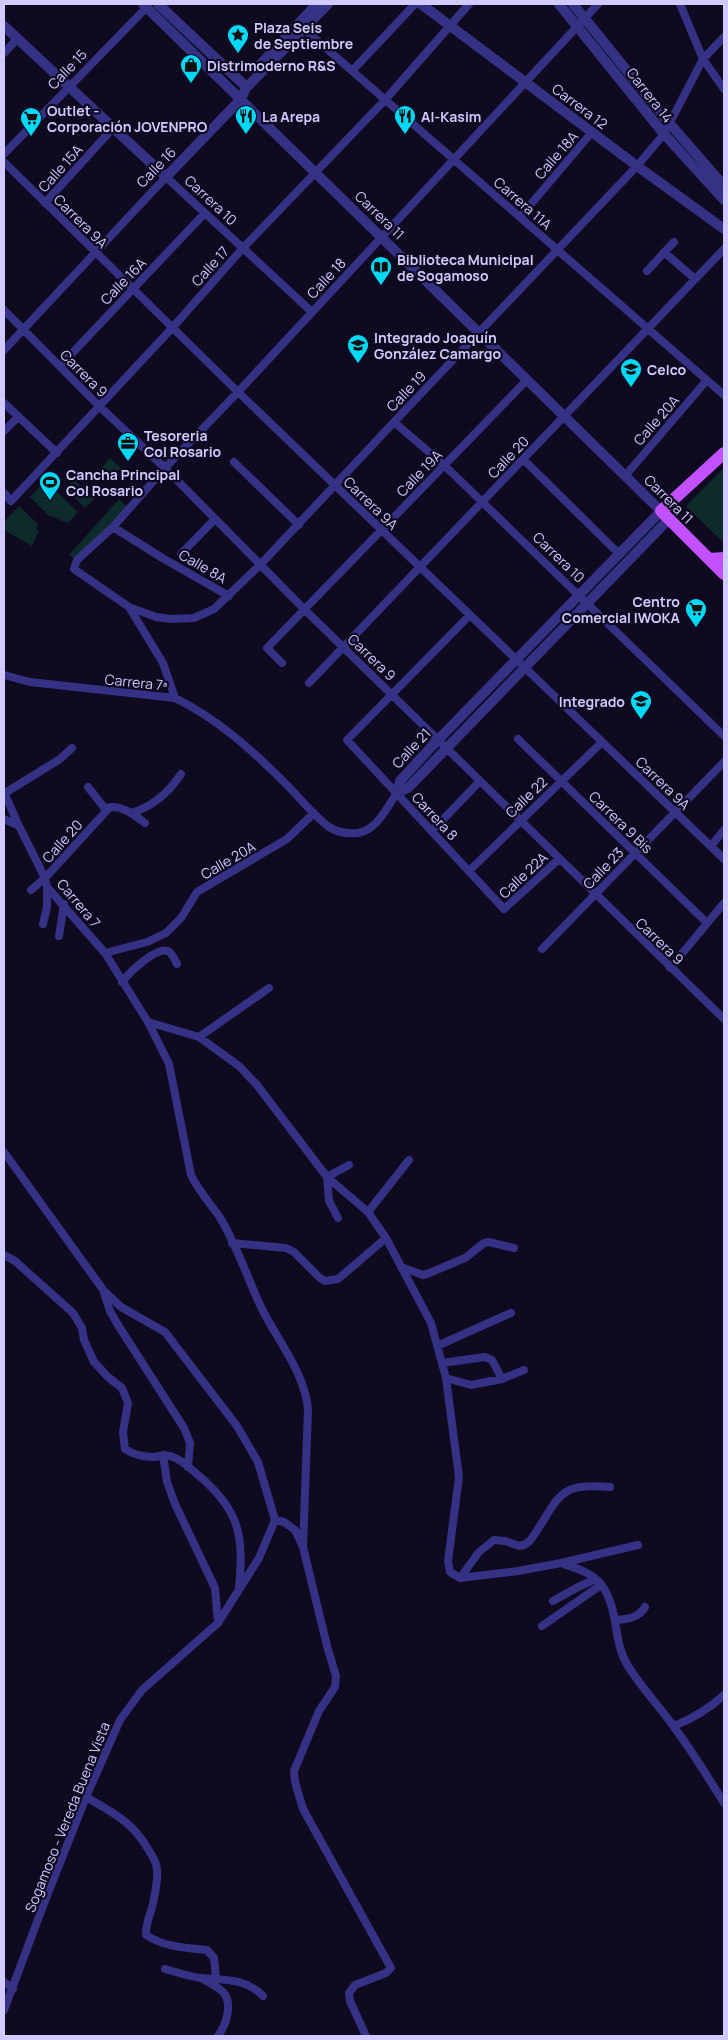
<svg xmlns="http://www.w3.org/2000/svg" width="728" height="2040" font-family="Manrope,sans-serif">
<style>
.green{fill:#0d2b2a}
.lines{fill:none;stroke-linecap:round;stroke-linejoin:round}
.minor{stroke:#353184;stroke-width:8}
.tertiary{stroke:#353184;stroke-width:10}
.primary{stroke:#c151ff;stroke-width:12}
.labels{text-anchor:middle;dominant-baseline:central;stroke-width:4.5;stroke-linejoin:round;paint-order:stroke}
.poi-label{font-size:14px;font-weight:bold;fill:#d1caff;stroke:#0f0a20;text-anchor:start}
.street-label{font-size:14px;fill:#d1caff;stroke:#0f0a20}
</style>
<rect width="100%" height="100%" fill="#0f0a20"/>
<!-- green -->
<path class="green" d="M110 458 121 468 109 481 99 471Z
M724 468V543L686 506Z
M74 479 94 499 85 508 65 488Z
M46 481 78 512 68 523 48 515 30 497Z
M119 499 127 507 76 560 69 555Z
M19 506 38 524 36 529 39 531 32 546 4 530V522Z"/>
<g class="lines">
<!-- minor -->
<path class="minor" d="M598 4 238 392 165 468 113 527 77 560 74 569 129 607 156 617 171 619 194 618 214 609 260 565 394 422 637 166 664 134 703 59 724 37
M680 4 703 59 724 89
M301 24 304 29 724 395
M4 53 17 39
M352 71 415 4
M4 154 146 8
M4 162 238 392 724 859
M45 203 114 127
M520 217 592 132
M664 252 695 279
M647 271 674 242
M4 310 99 406 165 468 304 609 724 1019
M4 350 166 177 312 312
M60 366 204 214
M4 403 57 453
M394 422 444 465 724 736
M4 431 18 417
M523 459 619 554
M234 462 299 525
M625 476 707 380
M4 493 11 501 173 327 243 248 385 100 469 4
M113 527 164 559 229 596
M181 554 215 519
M129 607 163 663 175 698
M470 615 347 740 504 909 559 859
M282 663 267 648 527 380
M4 675 30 682 175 698C218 719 253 751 286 784 300 798 313 815 329 827 337 832 348 834 358 833 378 829 386 808 397 793
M309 683 724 249
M518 739 707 923
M88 787 106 810
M4 792 19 826 45 878 47 887 105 953 148 1022 169 1064 191 1175C198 1190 209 1202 219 1216 236 1243 247 1277 261 1307 277 1340 305 1372 308 1410L303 1547
M5 793 60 759 72 748
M131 813C152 807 169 792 181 774
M4 819 19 826
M432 831 480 781
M711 846 724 830
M469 871 602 742
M31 890 45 878 110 807C124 806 134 815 145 823
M43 924 47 907V887
M59 936 64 904
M542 949 724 762
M105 953 147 942 166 933 181 918 197 892 287 839 314 813
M670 968 724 903
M122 982C129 973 155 947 168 951 172 953 175 960 177 964
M148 1022 199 1037 239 1066 257 1085 327 1177 368 1212 386 1238 431 1323 446 1378 459 1477 448 1561 450 1572 460 1578 518 1571 561 1563 638 1545
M199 1037 269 988
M4 1152 104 1291 121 1307 165 1332 237 1426 258 1462 275 1520 259 1558 218 1623 142 1690 120 1720 86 1797 43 1906 4 2010
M368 1212 409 1160
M338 1218 329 1201 327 1177 349 1165
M232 1243 286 1248 294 1252 320 1278 325 1281 338 1279 386 1238
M4 1255 15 1261 73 1313 82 1328 84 1340 94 1362 108 1377 122 1388 128 1403 123 1432 125 1449C134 1455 144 1457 154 1457 160 1456 167 1454 173 1457 182 1460 191 1469 198 1475 240 1510 244 1536 239 1588
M401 1267 423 1275 427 1274 465 1258 484 1243 489 1242 514 1248
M104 1293 110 1311 118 1325 184 1428 190 1443 188 1467
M437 1346 511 1313
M442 1363 485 1357 492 1360 502 1379
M446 1378 471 1385 502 1379 524 1370
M163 1455 167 1482 175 1504 215 1588 218 1623
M275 1520 284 1522 295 1530 303 1547 327 1646 336 1676 335 1687 319 1711 294 1771 295 1782 303 1809 391 1968 386 1973 355 1985 349 1993 350 2001 366 2036
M561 1563C575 1568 591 1572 601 1584 620 1610 612 1641 628 1666 641 1687 659 1706 674 1727 692 1751 708 1777 724 1803
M460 1578 479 1552 494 1540 505 1541 519 1546C527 1545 530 1541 534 1535 560 1497 557 1482 610 1487
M553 1601 578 1587 596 1579
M616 1620C627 1619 639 1618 645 1607
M542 1626 601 1585
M674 1726C694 1718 709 1709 724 1695
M86 1797C112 1812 133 1822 148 1849 152 1856 157 1862 157 1870 158 1879 156 1889 154 1898 153 1910 145 1922 146 1935 164 1947 186 1948 207 1950L214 1958 216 1978
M165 1969C176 1972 188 1976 200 1978 222 1980 246 1978 263 1996
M201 1978C208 1982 216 1986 222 1991 234 2002 226 2025 218 2036
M4 1982 13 1989"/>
<!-- tertiary -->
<path class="tertiary" d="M143 4 661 511 434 744 400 781 397 793
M158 4 242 83
M421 4 637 166 724 229
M559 4 664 134 724 200
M573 4 670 124 724 186
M4 26 166 177 240 100 246 88 328 4
M258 67 317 4
M397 793 408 788 668 520"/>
<!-- primary -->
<path class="primary" d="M724 453 661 511 724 574
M709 559 724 558"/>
</g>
<!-- icons -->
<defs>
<g id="sight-pin" transform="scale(1.125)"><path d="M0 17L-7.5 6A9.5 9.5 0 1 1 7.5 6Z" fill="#00d9f5" stroke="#0f0a20"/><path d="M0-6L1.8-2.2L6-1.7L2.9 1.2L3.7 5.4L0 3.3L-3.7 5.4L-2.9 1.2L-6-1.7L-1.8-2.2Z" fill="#111"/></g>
<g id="shop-pin" transform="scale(1.125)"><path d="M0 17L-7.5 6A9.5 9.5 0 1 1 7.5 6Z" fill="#00d9f5" stroke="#0f0a20"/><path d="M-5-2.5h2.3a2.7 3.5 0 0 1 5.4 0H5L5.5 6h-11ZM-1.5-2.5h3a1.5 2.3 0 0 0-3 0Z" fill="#111"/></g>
<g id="restaurant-pin" transform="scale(1.125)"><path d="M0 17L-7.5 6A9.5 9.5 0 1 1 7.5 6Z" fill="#00d9f5" stroke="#0f0a20"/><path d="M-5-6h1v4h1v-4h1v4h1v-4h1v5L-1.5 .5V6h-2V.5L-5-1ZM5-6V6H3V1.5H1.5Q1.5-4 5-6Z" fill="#111"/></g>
<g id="supermarket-pin" transform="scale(1.125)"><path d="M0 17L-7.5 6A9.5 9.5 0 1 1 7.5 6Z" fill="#00d9f5" stroke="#0f0a20"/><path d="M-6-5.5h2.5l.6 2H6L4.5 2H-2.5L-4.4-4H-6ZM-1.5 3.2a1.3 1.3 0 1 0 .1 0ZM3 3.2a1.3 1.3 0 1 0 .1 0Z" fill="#111"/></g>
<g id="library-pin" transform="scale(1.125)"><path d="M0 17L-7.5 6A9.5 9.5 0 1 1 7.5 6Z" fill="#00d9f5" stroke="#0f0a20"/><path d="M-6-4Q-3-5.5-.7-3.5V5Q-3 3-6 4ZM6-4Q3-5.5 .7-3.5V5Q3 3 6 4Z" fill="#111"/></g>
<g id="school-pin" transform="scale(1.125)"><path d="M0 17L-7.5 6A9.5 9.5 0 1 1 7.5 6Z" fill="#00d9f5" stroke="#0f0a20"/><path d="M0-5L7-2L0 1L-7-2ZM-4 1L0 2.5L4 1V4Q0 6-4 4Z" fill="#111"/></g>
<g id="office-pin" transform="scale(1.125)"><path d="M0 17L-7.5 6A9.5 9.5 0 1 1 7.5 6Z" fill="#00d9f5" stroke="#0f0a20"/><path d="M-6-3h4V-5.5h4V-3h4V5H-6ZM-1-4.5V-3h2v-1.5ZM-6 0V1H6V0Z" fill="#111"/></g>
<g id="stadium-pin" transform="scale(1.125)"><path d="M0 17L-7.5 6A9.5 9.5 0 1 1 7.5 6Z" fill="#00d9f5" stroke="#0f0a20"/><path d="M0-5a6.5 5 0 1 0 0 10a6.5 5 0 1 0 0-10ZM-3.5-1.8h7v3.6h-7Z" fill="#111"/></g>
</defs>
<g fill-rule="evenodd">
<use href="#sight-pin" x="238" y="35"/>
<use href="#shop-pin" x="191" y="65"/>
<use href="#restaurant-pin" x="246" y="116"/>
<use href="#restaurant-pin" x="405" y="116"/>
<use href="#supermarket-pin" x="31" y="118"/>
<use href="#library-pin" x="381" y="267"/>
<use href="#school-pin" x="358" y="345"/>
<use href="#school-pin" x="631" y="369"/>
<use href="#office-pin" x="128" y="443"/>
<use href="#stadium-pin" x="50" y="482"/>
<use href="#supermarket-pin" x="696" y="609"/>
<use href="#school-pin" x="641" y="701"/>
</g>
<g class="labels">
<!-- poi labels -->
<g class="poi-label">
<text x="254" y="27">Plaza Seis<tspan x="254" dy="16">de Septiembre</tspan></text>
<text x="207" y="65">Distrimoderno R&amp;S</text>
<text x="47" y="110">Outlet -<tspan x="47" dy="16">Corporación JOVENPRO</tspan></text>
<text x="262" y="116">La Arepa</text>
<text x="421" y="116">Al-Kasim</text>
<text x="397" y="259">Biblioteca Municipal<tspan x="397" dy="16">de Sogamoso</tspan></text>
<text x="374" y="337">Integrado Joaquín<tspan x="374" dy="16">González Camargo</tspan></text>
<text x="647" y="369">Celco</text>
<text x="144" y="435">Tesoreria<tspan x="144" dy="16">Col Rosario</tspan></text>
<text x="66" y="474">Cancha Principal<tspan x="66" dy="16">Col Rosario</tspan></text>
<text x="680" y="601" text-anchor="end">Centro<tspan x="680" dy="16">Comercial IWOKA</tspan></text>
<text x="625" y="701" text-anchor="end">Integrado</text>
</g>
<!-- street labels -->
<g class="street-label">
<text transform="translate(67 69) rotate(-46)">Calle 15</text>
<text transform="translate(650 95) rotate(52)">Carrera 14</text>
<text transform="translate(580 106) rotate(37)">Carrera 12</text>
<text transform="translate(556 155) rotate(-49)">Calle 18A</text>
<text transform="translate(156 167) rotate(-46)">Calle 16</text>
<text transform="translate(60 168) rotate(-48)">Calle 15A</text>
<text transform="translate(211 200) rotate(43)">Carrera 10</text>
<text transform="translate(523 203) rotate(41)">Carrera 11A</text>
<text transform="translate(380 215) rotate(44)">Carrera 11</text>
<text transform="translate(81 221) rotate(45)">Carrera 9A</text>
<text transform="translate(210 266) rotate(-48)">Calle 17</text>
<text transform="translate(326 278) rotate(-47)">Calle 18</text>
<text transform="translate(123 281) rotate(-46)">Calle 16A</text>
<text transform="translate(84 373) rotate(45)">Carrera 9</text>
<text transform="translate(406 391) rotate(-46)">Calle 19</text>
<text transform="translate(656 420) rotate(-49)">Calle 20A</text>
<text transform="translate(508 457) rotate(-46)">Calle 20</text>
<text transform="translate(419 473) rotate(-46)">Calle 19A</text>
<text transform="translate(669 499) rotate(45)">Carrera 11</text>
<text transform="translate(371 503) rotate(44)">Carrera 9A</text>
<text transform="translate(559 557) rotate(44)">Carrera 10</text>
<text transform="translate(203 566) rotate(30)">Calle 8A</text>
<text transform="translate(372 657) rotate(44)">Carrera 9</text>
<text transform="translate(136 682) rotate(6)">Carrera 7ª</text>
<text transform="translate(411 748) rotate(-47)">Calle 21</text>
<text transform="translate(663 783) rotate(44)">Carrera 9A</text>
<text transform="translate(526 797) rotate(-44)">Calle 22</text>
<text transform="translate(435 816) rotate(47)">Carrera 8</text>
<text transform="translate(621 822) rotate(44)">Carrera 9 Bis</text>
<text transform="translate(62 841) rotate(-48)">Calle 20</text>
<text transform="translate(228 860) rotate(-30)">Calle 20A</text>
<text transform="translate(603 868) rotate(-46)">Calle 23</text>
<text transform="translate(523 875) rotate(-43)">Calle 22A</text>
<text transform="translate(79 903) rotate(50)">Carrera 7</text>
<text transform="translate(660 941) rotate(44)">Carrera 9</text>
<text transform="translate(67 1817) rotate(-68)">Sogamoso - Vereda Buena Vista</text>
</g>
</g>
<!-- border -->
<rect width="728" height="2040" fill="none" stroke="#d1caff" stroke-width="10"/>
</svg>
